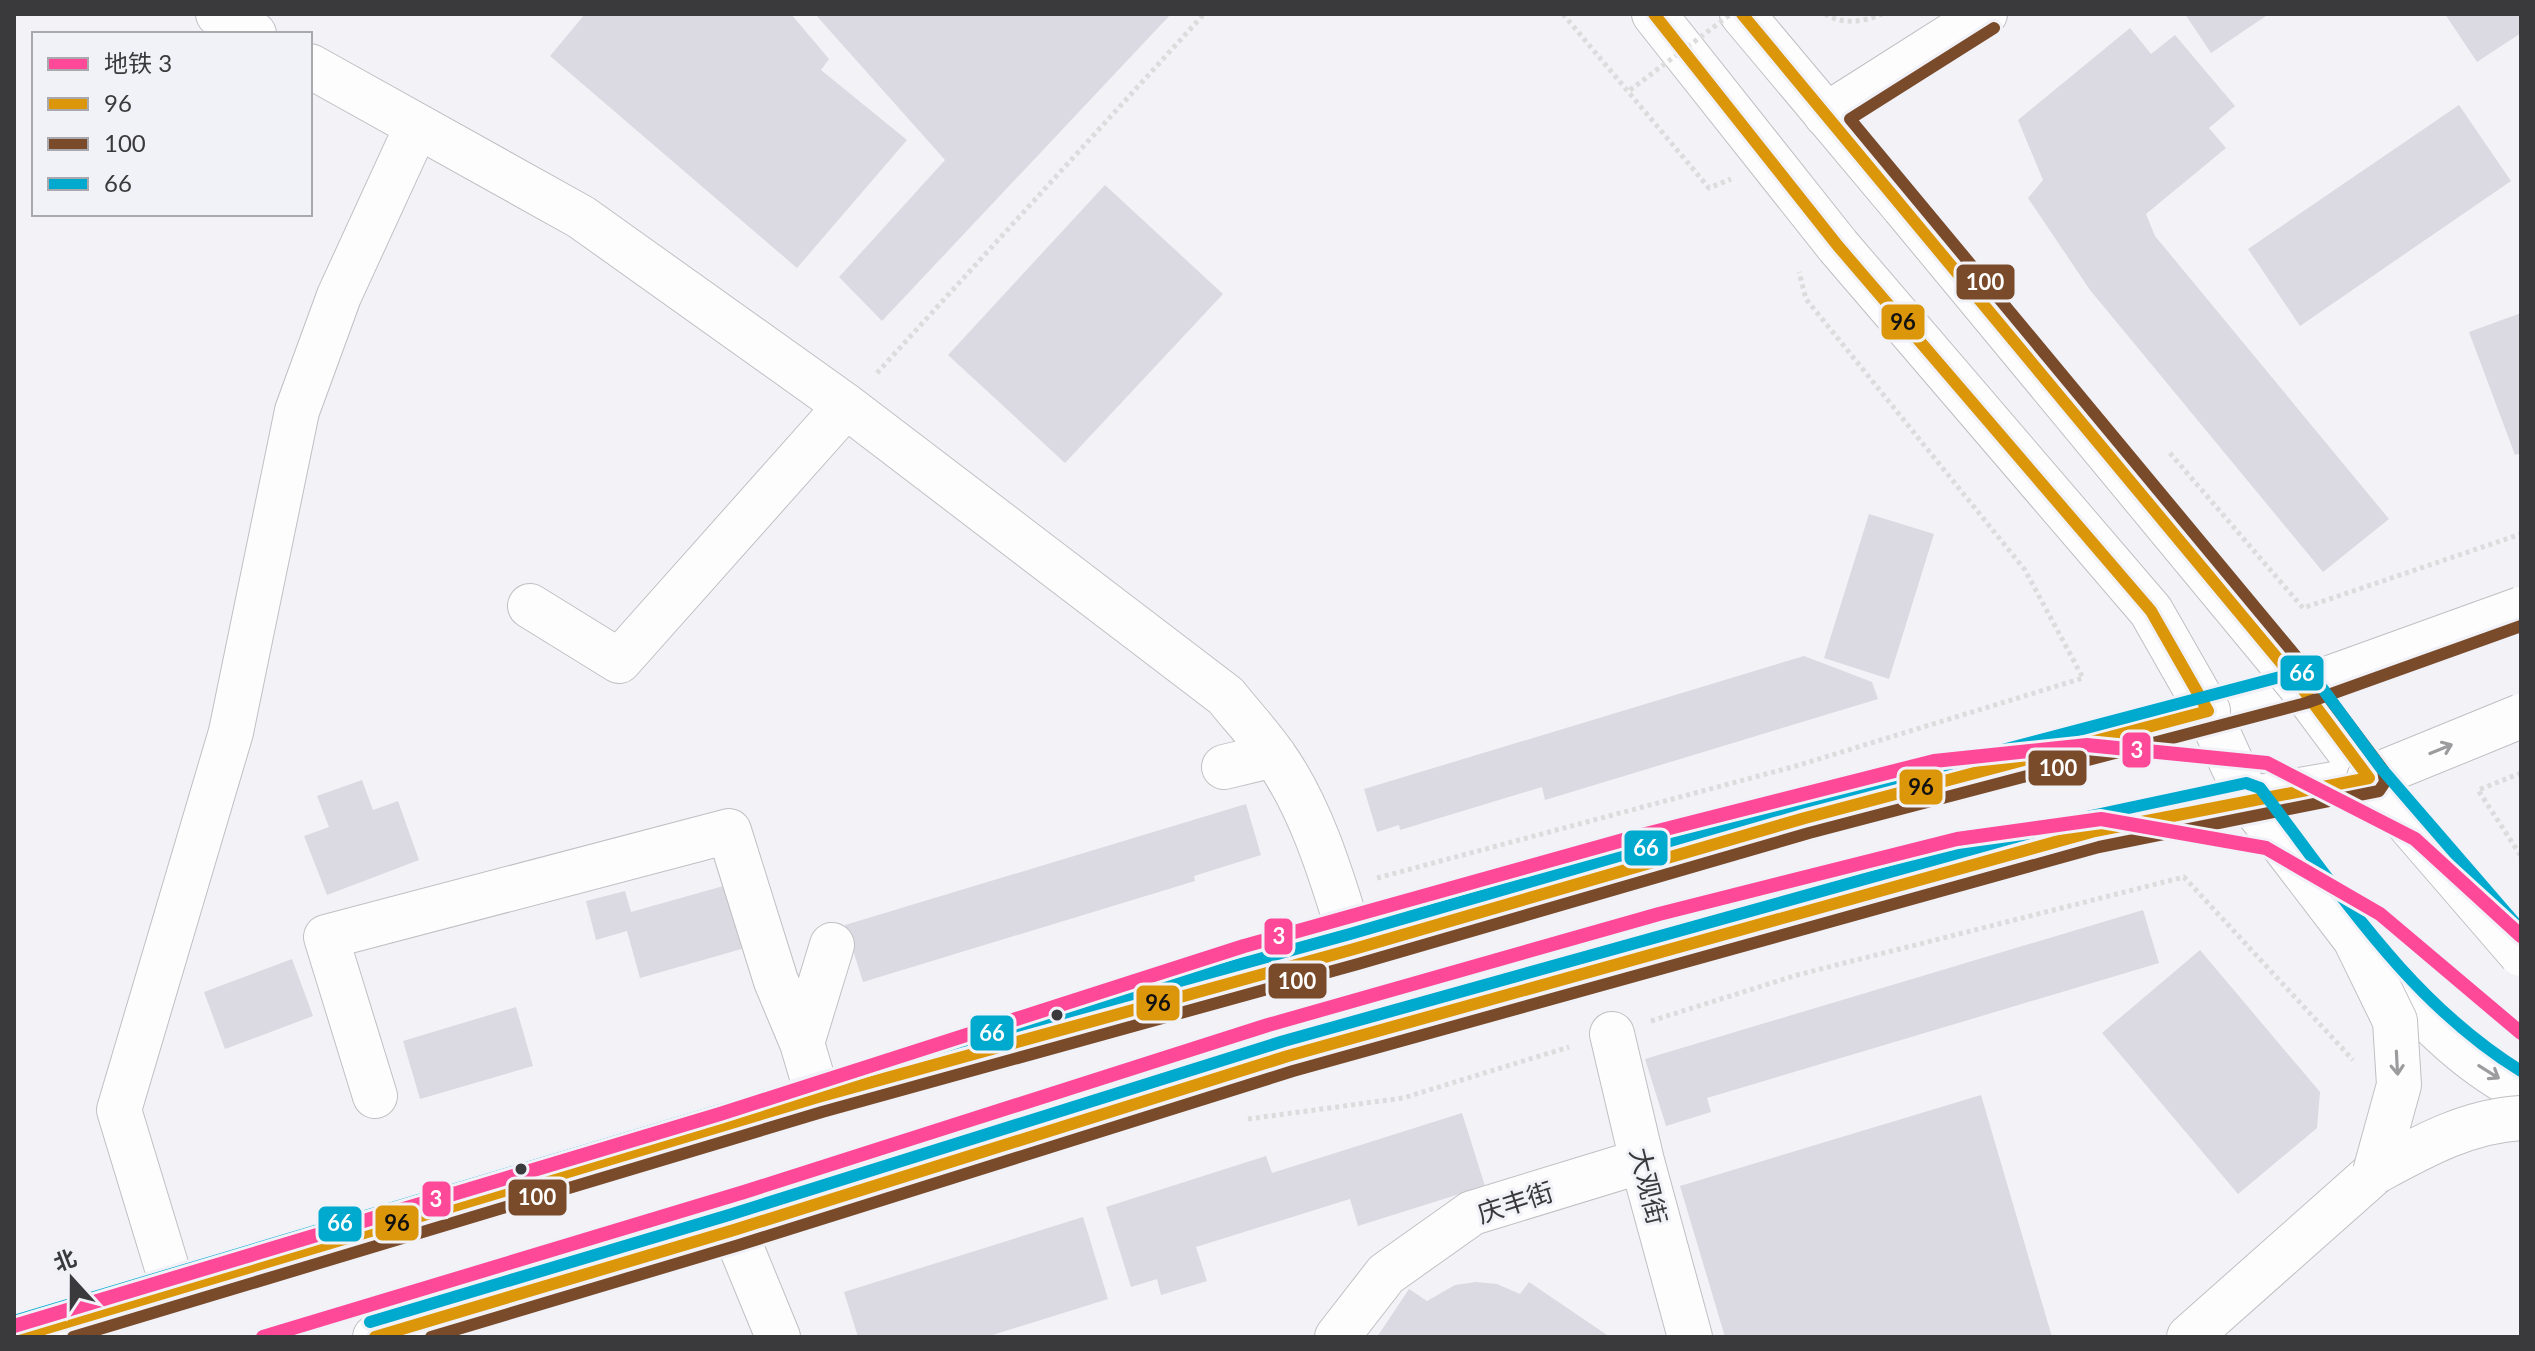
<svg xmlns="http://www.w3.org/2000/svg" width="2535" height="1351" font-family="Lato,'Noto Sans SC',sans-serif">
<style>
.building{fill:#dbdae3}
.lines{fill:none;stroke-linecap:round;stroke-linejoin:round}
.minor-casing{stroke:#c0c0c4;stroke-width:46}
.major-casing{stroke:#c0c0c4;stroke-width:46}
.path{stroke:#dcdcdd;stroke-width:5;stroke-dasharray:4 4;stroke-linecap:butt}
.minor{stroke:#fdfdfe;stroke-width:44}
.major{stroke:#fdfdfe;stroke-width:44}
.major-bridge-casing{stroke:#c0c0c4;stroke-width:46;stroke-linecap:butt}
.path-bridge{stroke:#dcdcdd;stroke-width:5;stroke-dasharray:4 4;stroke-linecap:butt}
.major-bridge{stroke:#fdfdfe;stroke-width:44}
.bus-1-casing{stroke:#f1f1f8;stroke-width:18}
.bus-2-casing{stroke:#f1f1f8;stroke-width:18}
.bus-3-casing{stroke:#f1f1f8;stroke-width:18}
.bus-1{stroke:#db9609;stroke-width:12}
.bus-2{stroke:#7a4b2a;stroke-width:12}
.bus-3{stroke:#00a9ce;stroke-width:12}
.metro-1-casing{stroke:#f1f1f8;stroke-width:20}
.metro-1{stroke:#fe4998;stroke-width:14}
.oneway{stroke:#9c9c9e}
.bus-dot{fill:#3a3a3d;stroke:#f1f1f8;stroke-width:3}
.labels{text-anchor:middle;dominant-baseline:central;stroke-width:6;stroke-linejoin:round;paint-order:stroke}
.street-label{font-size:26px;fill:#3a3a3d;stroke:#f1f1f8}
.line-badge{stroke:#f1f1f8;stroke-width:3}
.badge-label{font-size:22px;text-anchor:middle;font-weight:bold;fill:#fff}
.pale-badge-label{font-size:22px;text-anchor:middle;font-weight:bold;fill:#111}
</style>
<rect width="100%" height="100%" fill="#f2f2f7"/>
<!-- building -->
<path class="building" d="M585 14H791L829 59 821 70 907 140 797 268 550 56Z
M815 14H1171L882 321 839 277 945 160Z
M2185 14H2269L2211 53Z
M2445 14H2521V33L2477 62Z
M2130 28 2151 54 2175 35 2235 106 2209 128 2226 148 2146 214 2155 236 2389 519 2323 572 2090 290 2028 198 2043 180 2018 120Z
M2459 105 2511 181 2300 326 2248 249Z
M1105 185 1223 294 1065 463 948 355Z
M2521 313V453L2515 455 2469 332Z
M1869 514 1934 534 1889 679 1824 658Z
M1804 656 1872 682 1878 699 1545 800 1542 787 1400 830 1399 825 1377 832 1364 789Z
M362 780 373 810 398 801 419 860 327 895 304 836 329 827 317 796Z
M1246 804 1261 855 1194 876 1195 881 863 982 845 925Z
M734 883 752 946 640 978 627 931 596 940 586 901 625 891 631 912Z
M2143 910 2159 963 1707 1098 1711 1112 1666 1126 1645 1059Z
M2200 950 2320 1092 2317 1128 2238 1194 2102 1033Z
M292 959 313 1016 225 1049 204 992Z
M516 1007 533 1066 420 1099 403 1041Z
M1981 1095 2052 1337H1725L1680 1186Z
M1462 1113 1485 1186 1358 1226 1350 1199 1196 1247 1207 1281 1161 1295 1157 1279 1131 1287 1106 1207 1266 1156 1272 1173Z
M1083 1217 1108 1299 986 1337H858L844 1292Z
M1476 1282 1497 1284 1520 1294 1529 1282 1610 1337H1377L1409 1289 1427 1301 1455 1285Z"/>
<g class="lines">
<!-- minor casing -->
<g class="minor-casing">
<path id="minor" d="M218 14 254 34
M310 66 581 217 846 406 1226 696C1241 715 1259 734 1273 754 1313 809 1334 884 1354 949
M1826 115 1985 14
M530 606 619 661 846 406
M1224 767 1274 755
M1612 1034 1642 1161 1690 1337
M802 1043 832 945
M375 1096 326 937 729 831 776 981 802 1043 818 1097
M734 1230 778 1337
M174 1291 119 1110 231 732 297 411 339 296 417 126
M1337 1337 1386 1274 1472 1213 1642 1161"/>
</g>
<!-- major casing -->
<g class="major-casing">
<path id="major" d="M1654 14 1838 246
M1742 14 1904 207
M2302 688 2369 778 2248 799 2208 711Z
M2370 956C2416 1008 2458 1057 2521 1090
M17 1337 818 1097 1354 949
M375 1337 734 1230 1288 1056
M2189 1337 2375 1172"/>
</g>
<!-- path -->
<path class="path" d="M1563 14 1709 188 1731 179
M1825 14C1842 25 1864 22 1882 14
M877 373 1204 14
M2170 453 2303 608 2521 534
M2521 773 2478 790 2521 856
M1377 878 1796 766 2083 678 2025 570 1806 299 1799 272
M1651 1021 1797 975 2184 877 2353 1060
M1248 1119 1403 1098 1569 1047
M632 1336V1337"/>
<!-- minor -->
<use href="#minor" class="minor"/>
<!-- major -->
<use href="#major" class="major"/>
<!-- major-bridge casing -->
<g class="major-bridge-casing">
<path id="major-bridge" d="M1904 207 2302 688 2521 609
M2521 716 2369 778 2521 954
M1354 949 1805 818 2208 711 2151 611 1838 246
M1288 1056 2095 831 2248 799 2355 939 2395 1021 2399 1085 2375 1172
M2375 1172C2421 1147 2467 1121 2521 1118"/>
</g>
<!-- path-bridge -->
<path class="path-bridge" d="M1630 90 1731 14"/>
<!-- major-bridge -->
<use href="#major-bridge" class="major-bridge"/>
<!-- bus-1 casing -->
<g class="bus-1-casing">
<path id="bus-1" d="M17 1337 818 1097 1354 949 1805 818 2208 711 2151 611 1838 246 1654 14
M375 1337 734 1230 1288 1056 2095 831 2369 778 2302 688 1742 14"/>
</g>
<!-- bus-2 casing -->
<g class="bus-2-casing">
<path id="bus-2" d="M73 1337 822 1112 1358 964 1809 833 2306 703 2521 626
M431 1337 739 1245 1293 1071 2099 847 2379 791 2385 782 2383 770 2314 678 1850 119 1994 28"/>
</g>
<!-- bus-3 casing -->
<g class="bus-3-casing">
<path id="bus-3" d="M14 1321 814 1082 1350 934 1801 803 2299 672 2314 677 2381 768 2521 930
M370 1322 729 1215 1284 1041 2091 816 2246 783 2260 788C2339 891 2409 1002 2521 1071"/>
</g>
<!-- bus-1 -->
<use href="#bus-1" class="bus-1"/>
<!-- bus-2 -->
<use href="#bus-2" class="bus-2"/>
<!-- bus-3 -->
<use href="#bus-3" class="bus-3"/>
<!-- metro-1 casing -->
<g class="metro-1-casing">
<path id="metro-1" d="M14 1326 720 1114 1244 946 1634 837 1934 761 2087 745 2267 763 2415 839 2521 936
M263 1337 744 1192 1268 1025 1659 914 1957 839 2101 819 2266 848 2380 914 2521 1033"/>
</g>
<!-- metro-1 -->
<use href="#metro-1" class="metro-1"/>
</g>
<!-- one-way arrows -->
<defs><path id="oneway-shaft" d="M-6 0H5M1.5-3L5.5 0L1.5 3" fill="none" stroke-width="1.6" stroke-linecap="round" stroke-linejoin="round" transform="scale(2)"/></defs>
<g class="oneway">
<use href="#oneway-shaft" transform="translate(2441 749) rotate(-22)"/>
<use href="#oneway-shaft" transform="translate(2397 1063) rotate(87)"/>
<use href="#oneway-shaft" transform="translate(2489 1072) rotate(32)"/>
</g>
<!-- markers -->
<g class="bus-dot">
<circle cx="1057" cy="1015" r="7"/>
<circle cx="521" cy="1169" r="7"/>
</g>
<g class="labels">
<!-- street labels -->
<g class="street-label">
<text transform="translate(1649 1186) rotate(76)">大观街</text>
<text transform="translate(1515 1202) rotate(-18)">庆丰街</text>
</g>
</g>
<g class="line-badge">
<rect x="1955" y="263" width="61" height="38" rx="8" fill="#7a4b2a"/>
<rect x="1880" y="303" width="46" height="38" rx="8" fill="#db9609"/>
<rect x="2279" y="654" width="46" height="38" rx="8" fill="#00a9ce"/>
<rect x="2121" y="731" width="31" height="38" rx="8" fill="#fe4998"/>
<rect x="2027" y="749" width="61" height="38" rx="8" fill="#7a4b2a"/>
<rect x="1898" y="768" width="46" height="38" rx="8" fill="#db9609"/>
<rect x="1623" y="829" width="46" height="38" rx="8" fill="#00a9ce"/>
<rect x="1263" y="917" width="31" height="39" rx="8" fill="#fe4998"/>
<rect x="1267" y="962" width="61" height="38" rx="8" fill="#7a4b2a"/>
<rect x="1135" y="984" width="46" height="38" rx="8" fill="#db9609"/>
<rect x="969" y="1014" width="46" height="38" rx="8" fill="#00a9ce"/>
<rect x="507" y="1178" width="61" height="39" rx="8" fill="#7a4b2a"/>
<rect x="421" y="1180" width="31" height="38" rx="8" fill="#fe4998"/>
<rect x="374" y="1204" width="46" height="38" rx="8" fill="#db9609"/>
<rect x="317" y="1205" width="46" height="38" rx="8" fill="#00a9ce"/>
</g>
<g class="badge-label">
<text x="1985" y="290">100</text>
<text x="2302" y="681">66</text>
<text x="2137" y="758">3</text>
<text x="2058" y="776">100</text>
<text x="1646" y="856">66</text>
<text x="1279" y="944">3</text>
<text x="1297" y="989">100</text>
<text x="992" y="1041">66</text>
<text x="537" y="1205">100</text>
<text x="436" y="1207">3</text>
<text x="340" y="1231">66</text>
</g>
<g class="pale-badge-label">
<text x="1903" y="330">96</text>
<text x="1921" y="795">96</text>
<text x="1158" y="1011">96</text>
<text x="397" y="1231">96</text>
</g>
<!-- border -->
<rect width="2535" height="1351" fill="none" stroke="#3a3a3d" stroke-width="32"/>
<!-- legend -->
<rect x="32" y="32" width="280" height="184" fill="#f1f1f8" stroke="#a8a8ad" stroke-width="2"/>
<rect x="48" y="58" width="40" height="12" fill="#fe4998" stroke="#a8a8ad" stroke-width="2"/>
<text x="104" y="72" font-size="24" fill="#3a3a3d">地铁 3</text>
<rect x="48" y="98" width="40" height="12" fill="#db9609" stroke="#a8a8ad" stroke-width="2"/>
<text x="104" y="112" font-size="24" fill="#3a3a3d">96</text>
<rect x="48" y="138" width="40" height="12" fill="#7a4b2a" stroke="#a8a8ad" stroke-width="2"/>
<text x="104" y="152" font-size="24" fill="#3a3a3d">100</text>
<rect x="48" y="178" width="40" height="12" fill="#00a9ce" stroke="#a8a8ad" stroke-width="2"/>
<text x="104" y="192" font-size="24" fill="#3a3a3d">66</text>
<!-- north arrow -->
<g transform="translate(72 1279) rotate(339)" stroke="#f1f1f8" stroke-width="6" paint-order="stroke">
<path d="M0-6L14 30L0 20L-14 30Z" fill="#3a3a3d"/>
<text y="-12" font-size="22" font-weight="bold" text-anchor="middle" fill="#3a3a3d">北</text>
</g>
</svg>
